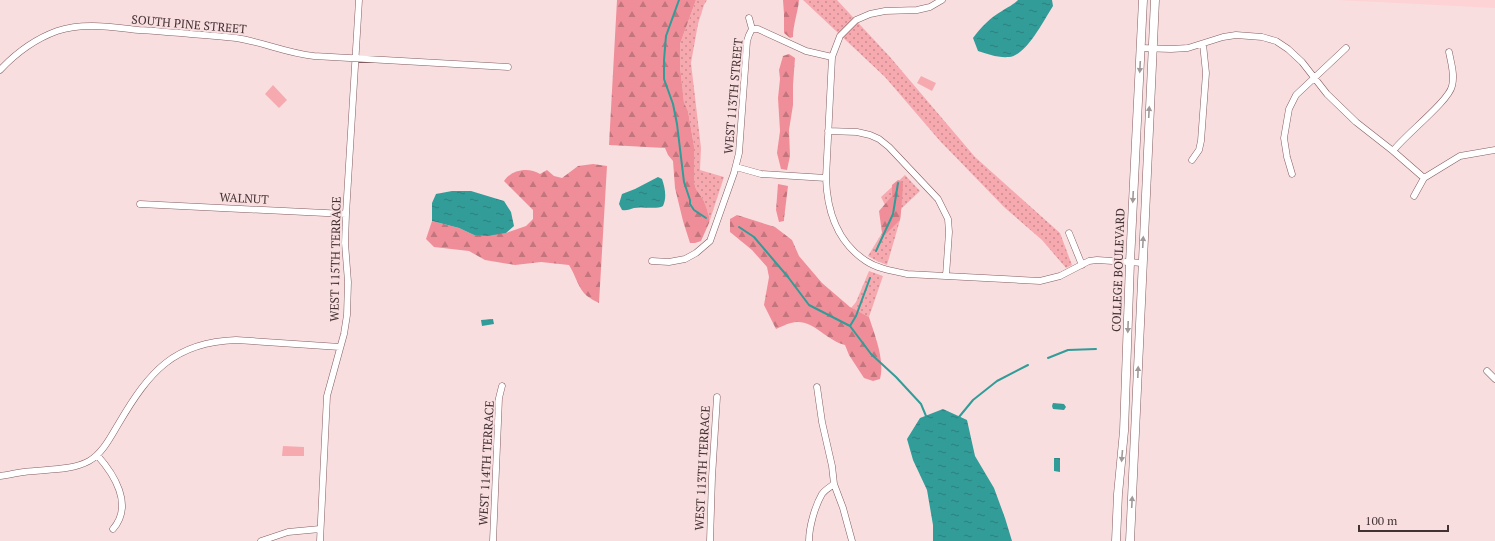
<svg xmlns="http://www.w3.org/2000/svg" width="1495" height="541" font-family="'PT Serif',serif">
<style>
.built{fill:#fdd3d6}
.grass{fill:url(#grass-dots)}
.forest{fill:url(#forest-firs)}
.park{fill:#f6aab0}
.water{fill:url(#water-ripples)}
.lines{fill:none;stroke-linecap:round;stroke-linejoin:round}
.stream{stroke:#329c98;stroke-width:2}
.street-casing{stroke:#825d5f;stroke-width:7}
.secondary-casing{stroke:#825d5f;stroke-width:9}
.street{stroke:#fff;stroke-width:6}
.secondary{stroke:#fff;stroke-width:8}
.oneway{fill:#a19899}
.labels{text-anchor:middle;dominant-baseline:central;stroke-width:4;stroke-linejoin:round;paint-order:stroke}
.street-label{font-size:12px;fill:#433233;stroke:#f9dee0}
</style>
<defs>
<pattern id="grass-dots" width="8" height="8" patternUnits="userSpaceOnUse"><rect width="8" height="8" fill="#f6aab0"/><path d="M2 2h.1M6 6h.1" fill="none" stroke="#c98b90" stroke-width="1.8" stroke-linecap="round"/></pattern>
<pattern id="forest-firs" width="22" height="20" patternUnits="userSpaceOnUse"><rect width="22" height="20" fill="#ef8e98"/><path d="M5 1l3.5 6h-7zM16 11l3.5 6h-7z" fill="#c3757d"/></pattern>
<pattern id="water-ripples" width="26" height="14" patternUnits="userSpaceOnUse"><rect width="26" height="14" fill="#329c98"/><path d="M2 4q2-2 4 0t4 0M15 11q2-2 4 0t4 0" fill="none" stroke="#2c807d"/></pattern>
</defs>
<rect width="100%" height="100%" fill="#f9dee0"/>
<!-- built -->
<path class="built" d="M1337 0H1495V8Z"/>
<!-- grass -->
<path class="grass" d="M696 0H707L704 5 698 24 691 63 701 148 700 170 724 177 709 223 704 201 696 189 694 182V146L688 111 684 104 680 66V44Z
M803 0H837L890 57 975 157 1060 233 1072 265 1066 268 1042 240 1004 207 940 141 885 77Z
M905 175 920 191 901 209 900 220 887 265 877 261 868 256 882 233 885 205 881 197Z
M869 271 883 276 869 317 851 308 856 302Z"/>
<!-- forest -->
<path class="forest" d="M617 0H696L680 44V66L684 103 688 111 694 146V182L696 189 704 201 709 217V223L701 241 695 243H690L683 221 675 188 673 161 668 155 665 148 609 145Z
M783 0H799C798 12 793 25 793 37L790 38 784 33V14Z
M789 54 795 58 793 85V105L789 130 790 156 787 170 781 169 777 153 780 131 778 98 780 79 779 70 783 56Z
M593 164 607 166 599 303C595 301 591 299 587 296 579 290 575 274 569 265L541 262 515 265 485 260 469 251 434 247 426 239 432 221 459 228 474 235 506 233 526 226 533 219V210L504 181C512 169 529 167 540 174L547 170 554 176 562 178 578 166Z
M898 180C901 182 902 181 903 184 903 186 901 218 900 220L885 235 882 233 879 211 892 196V185Z
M778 184 788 186 784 219V221L779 222 776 210Z
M737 215 775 227 792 240 799 256 822 283 850 307 869 317C875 336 885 360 880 379L873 381 864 378 849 355 845 345C826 341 812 317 791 323 786 324 781 327 776 329L764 305 769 277 767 267 752 250 730 232V219Z"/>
<!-- park -->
<path class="park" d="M921 76 936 83 932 91 917 83Z
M273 85 287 100 279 108 265 94Z
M283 446 304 447V456H282Z"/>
<!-- water -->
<path class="water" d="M1018 0H1052L1053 6C1044 20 1026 56 1009 57 998 58 987 54 978 51L973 38C981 27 991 17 1002 11 1008 7 1013 5 1018 0Z
M658 177 662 179C665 188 667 197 663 206 656 210 643 206 634 208 630 209 627 211 622 210L619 204 622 194 635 189Z
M452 191H471L504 201 511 212 514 226 506 233 487 236 474 235 459 228 432 221V203L436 194Z
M493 319 494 324 482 326 481 320Z
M1053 403 1064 404 1066 407 1064 410 1053 409 1052 406Z
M943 409 967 420 975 456 994 488 1005 518 1012 541H933V525L927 490 913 460 907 439 920 418Z
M1054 458H1060V472L1054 471Z"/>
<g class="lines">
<!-- stream -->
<path class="stream" d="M679 0 666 36 664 60V79L673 104 677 124 684 182 690 200V204L694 210 706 218
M739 227 754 237 788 277 809 305 850 326 871 354 896 377 921 404 926 416
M876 251 893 214 898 183
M850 326 856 316 870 278
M1048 358 1068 350 1096 349
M959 417 973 400 997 381 1028 365"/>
<!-- street casing -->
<g class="street-casing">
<path id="street" d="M749 18 752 29
M752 29H758L806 51 832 57
M1141 48 1171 49 1188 48 1223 37 1236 35 1262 37 1276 41 1288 49 1302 62 1327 94 1356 122 1393 151 1424 178 1460 156 1495 150
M0 70C16 53 35 39 57 31 83 22 112 27 139 30 171 32 204 35 236 38 263 42 286 53 314 56L508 67
M828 131 857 132 870 135 879 139 889 147 938 199 948 219 949 232 946 276
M1393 151C1405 135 1449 101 1452 86 1455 75 1451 63 1449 52
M1192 160 1199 150 1201 141 1206 73 1203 44
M736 167 761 174 826 178C827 211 837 242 866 261 878 269 893 271 907 274L1040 281 1060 276 1089 261 1097 260 1143 263
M1292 174 1287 157 1284 138 1289 109 1296 95 1346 48
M826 178 832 57 840 36 856 20 870 14 885 11 917 10 930 7 942 0
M1414 196 1424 178
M140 204 346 214
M1069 233 1082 265
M652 261 669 262 685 259 696 253 710 241 734 173 739 153 747 41 749 35 752 29
M1487 371 1495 379
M817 387 822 422 832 466 834 484 843 508 852 541
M97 455C114 474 134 505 113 529
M0 476C8 475 16 473 24 472 45 469 71 471 89 461 103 453 111 436 119 423 149 372 174 342 236 340L340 347
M261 541 288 532 320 529
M320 541 327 396 344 334 347 315 348 282 345 243 346 214 359 0
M493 541 499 398 502 386
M710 541 712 477 717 397
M809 541C809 527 815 506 822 494 825 490 830 487 834 484"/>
</g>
<!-- secondary casing -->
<g class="secondary-casing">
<path id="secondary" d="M1116 541 1118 494 1124 431 1130 262 1143 0
M1130 541 1155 0"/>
</g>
<!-- street -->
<use href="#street" class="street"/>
<!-- secondary -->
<use href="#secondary" class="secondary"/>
</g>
<!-- one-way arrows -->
<defs><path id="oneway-solid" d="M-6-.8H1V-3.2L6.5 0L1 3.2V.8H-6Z"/></defs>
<g class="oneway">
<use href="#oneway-solid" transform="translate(1140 67) rotate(93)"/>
<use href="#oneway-solid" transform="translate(1149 112) rotate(-87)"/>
<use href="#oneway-solid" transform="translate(1133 197) rotate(93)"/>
<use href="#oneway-solid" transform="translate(1143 242) rotate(-87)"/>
<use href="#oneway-solid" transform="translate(1128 327) rotate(92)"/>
<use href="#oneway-solid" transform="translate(1138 372) rotate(-88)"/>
<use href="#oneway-solid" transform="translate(1122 456) rotate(95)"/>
<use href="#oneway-solid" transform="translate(1132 502) rotate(-87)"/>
</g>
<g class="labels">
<!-- street labels -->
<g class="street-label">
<text transform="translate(189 24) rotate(5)">SOUTH PINE STREET</text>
<text transform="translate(733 96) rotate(-85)">WEST 113TH STREET</text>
<text transform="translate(244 198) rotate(3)">WALNUT</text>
<text transform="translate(335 259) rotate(-89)">WEST 115TH TERRACE</text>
<text transform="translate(1118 270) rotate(-88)">COLLEGE BOULEVARD</text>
<text transform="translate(486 463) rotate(-87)">WEST 114TH TERRACE</text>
<text transform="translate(702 468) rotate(-87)">WEST 113TH TERRACE</text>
</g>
</g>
<!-- scale -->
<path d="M1359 525v6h89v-6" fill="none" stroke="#433233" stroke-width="2"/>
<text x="1365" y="525" font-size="12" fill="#433233" stroke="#f9dee0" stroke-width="3" paint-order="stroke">100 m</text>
</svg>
